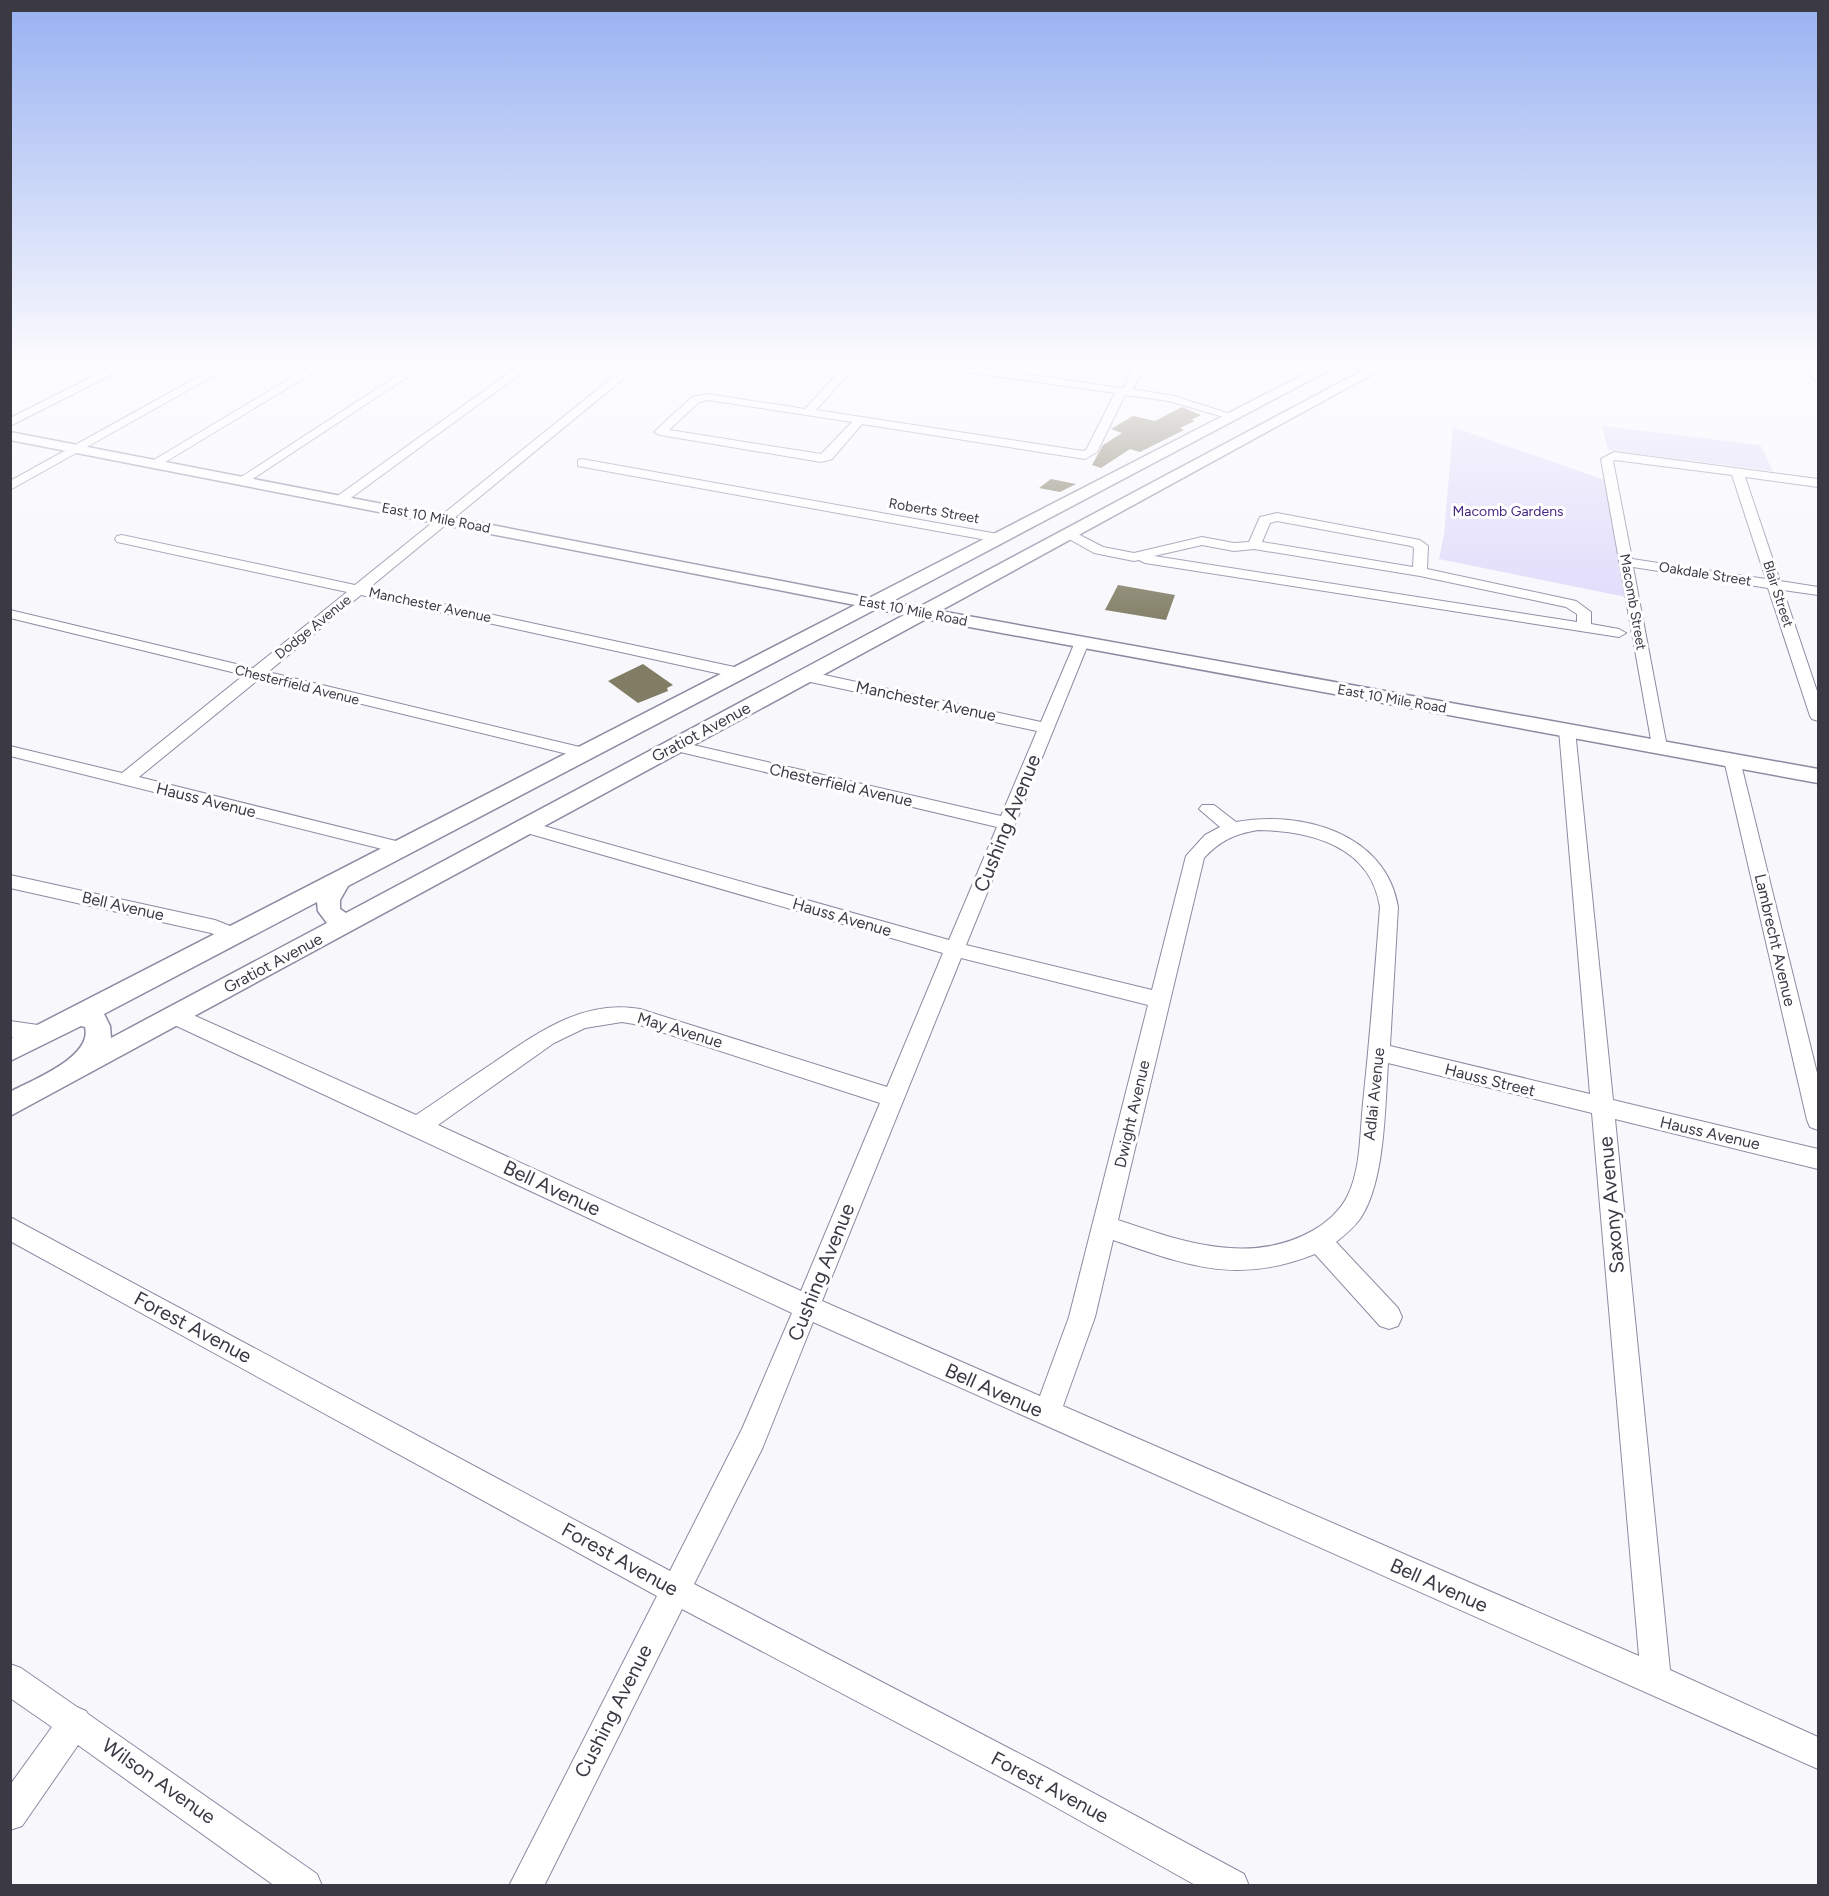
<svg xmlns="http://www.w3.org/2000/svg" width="1829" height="1896" font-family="Figtree,sans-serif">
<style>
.green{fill:#dfd9fa}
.building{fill:#817d65}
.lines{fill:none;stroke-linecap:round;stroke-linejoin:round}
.minor-casing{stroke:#8e8aa2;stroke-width:2}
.major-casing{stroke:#8e8aa2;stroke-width:3}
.minor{fill:#fff;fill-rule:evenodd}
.major{fill:#fff;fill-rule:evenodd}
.labels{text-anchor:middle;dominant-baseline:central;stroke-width:6;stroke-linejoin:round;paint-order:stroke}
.far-street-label{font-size:14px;fill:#3b3944;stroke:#fff}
.far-park-label{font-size:14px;fill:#452682;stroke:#fff}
.street-label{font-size:16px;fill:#3b3944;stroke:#fff}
.near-street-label{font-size:20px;fill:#3b3944;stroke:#fff}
</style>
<rect width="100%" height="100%" fill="#f8f7fc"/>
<!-- green -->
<path class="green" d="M1602 426 1760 445 1773 471 1608 450Z
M1453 427 1605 480 1626 597 1439 559 1444 535Z"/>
<!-- building -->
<path class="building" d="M1182 407 1201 415 1191 420 1195 421 1180 428 1184 430 1140 452 1130 449 1101 468 1092 465 1103 445 1122 433 1111 429 1133 416 1155 421Z
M1051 479 1076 484 1060 492 1039 488Z
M1118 585 1175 595 1166 620 1105 610Z
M643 664 673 685 667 688 668 691 638 703 608 681Z"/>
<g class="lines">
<!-- minor casing -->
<g class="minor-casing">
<path id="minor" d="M27 360 26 362 10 368V361Z
M126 360H140L10 426V418Z
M229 360H242L10 490V481Z
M321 360H334L157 467H149L147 464Z
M421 360H433L245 484H237L235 481Z
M527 360H539L344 503H336L334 500 336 497Z
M634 360H646L369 588 739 668 747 673 744 676 739 678 361 595 268 672 584 748 590 749 592 753 590 757 584 758 259 679 139 777 408 844 411 848 408 852 402 854 10 756V746L122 773 244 675 10 618V610L253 668 347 592 122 543 117 542 115 539 117 536 122 535 355 585Z
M850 360H861L816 410 1083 451 1086 450 1115 393 904 363 899 360H928L1121 388 1124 387 1137 360H1147L1133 389 1174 396 1240 417 1234 420 1169 401 1125 395 1097 452 1085 459 862 424 832 459 821 462 660 435 654 432 692 397 708 394 805 409ZM708 400 852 422 821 454 669 430 699 402Z
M1804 360H1814L1818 368V381L1814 380Z
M1614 452 1818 479V487L1745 477 1780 581 1818 587V595L1783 590 1818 694V721L1812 719 1810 716 1768 588 1633 567 1667 747 1665 751H1653L1601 459ZM1615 460 1732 475 1766 579 1632 559 1613 461Z
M582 459 998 534 1005 538 998 542 578 466V460Z
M1277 513 1420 540 1428 546 1427 569 1576 601 1591 612V624L1619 629 1626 633 1619 637 1145 563 1139 560 1134 561 1094 553 1062 535 1069 531 1074 532 1103 547 1134 553 1202 537 1234 543 1249 542 1260 517ZM1277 521 1411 546 1414 548 1413 567 1262 542 1270 523ZM1202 545 1234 551 1254 549 1420 576 1566 607 1577 614V622L1154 556Z
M1082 638 1089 642 966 945 1152 990 1186 856 1205 835 1220 827 1199 809 1202 805H1214L1236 822C1301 810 1386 833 1398 907L1390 1046 1590 1094 1559 730 1567 725 1575 730 1613 1100 1818 1149V1169L1615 1119 1670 1670 1818 1737V1769L813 1322 762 1449 694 1584 1047 1768 1244 1874 1249 1886H1197L1025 1790 682 1609 544 1886H509L657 1596 10 1241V1217L670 1571 742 1429 792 1313 168 1022 165 1016 168 1010 175 1008 182 1010 416 1115C442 1098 467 1080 493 1063 537 1033 583 999 640 1009L887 1087 943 953 520 831 517 827 520 823 526 821 949 940 997 827 676 751 670 750 668 746 670 742 676 741 1001 816 1037 731 806 681 798 676 806 671 1041 722 1075 642ZM1258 830C1311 831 1371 846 1380 907 1375 972 1370 1038 1363 1103 1360 1132 1361 1170 1347 1197 1340 1211 1325 1224 1312 1231 1249 1266 1180 1241 1118 1220L1204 858C1220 841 1234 834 1258 830ZM961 958 1148 1005 1069 1317 1040 1396 822 1301ZM622 1022 640 1025 880 1103 801 1291 438 1125 554 1043 585 1028ZM1388 1063 1592 1113 1639 1656 1063 1406 1095 1317 1113 1240C1189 1266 1237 1285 1315 1254L1380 1326 1389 1329 1398 1326 1402 1317 1398 1308 1336 1242C1345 1235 1353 1228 1360 1219 1385 1183 1385 1107 1388 1063Z
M1732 755 1738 756 1740 760 1818 1077V1130L1810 1127 1807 1120 1724 760 1726 756Z
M10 875 215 920 240 930 243 935 240 940 233 942 211 933 10 888Z
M10 1021 52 1027 55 1033 52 1039 45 1041 10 1037Z
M10 1664 21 1668 77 1707 86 1711 88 1714 317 1874 322 1886H275L78 1745 22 1826 10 1830V1785L52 1727 10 1698Z"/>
</g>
<!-- major casing -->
<g class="major-casing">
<path id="major" d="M1332 360H1348L891 602 919 607 1382 360H1398L940 611 1818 769V783L926 619 10 1116V1092C32 1080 93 1057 85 1027L81 1026 10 1061V1039L855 605 10 440V432L869 598ZM876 609 904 615 346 913 340 909V900L348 886ZM317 902 318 911 327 923 111 1038 110 1026 104 1014Z"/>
</g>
<!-- minor -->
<use href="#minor" class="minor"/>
<!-- major -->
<use href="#major" class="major"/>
</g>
<!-- sky -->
<linearGradient id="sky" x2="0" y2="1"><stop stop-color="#97b1f1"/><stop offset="0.58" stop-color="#fcfbfe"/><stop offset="1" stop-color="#fcfbfe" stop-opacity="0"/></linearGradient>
<rect width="1829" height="626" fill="url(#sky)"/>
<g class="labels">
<!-- far-street labels -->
<g class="far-street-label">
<text transform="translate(934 511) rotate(10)">Roberts Street</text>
<text transform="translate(436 518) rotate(11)">East 10 Mile Road</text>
<text transform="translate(1705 574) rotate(9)">Oakdale Street</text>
<text transform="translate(1778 594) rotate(72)">Blair Street</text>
<text transform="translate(1633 602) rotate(80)">Macomb Street</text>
<text transform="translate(430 605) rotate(12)">Manchester Avenue</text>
<text transform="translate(913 611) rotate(11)">East 10 Mile Road</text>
<text transform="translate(313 627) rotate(-39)">Dodge Avenue</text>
<text transform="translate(297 685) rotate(14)">Chesterfield Avenue</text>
<text transform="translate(1392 699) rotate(10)">East 10 Mile Road</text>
</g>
<!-- far-park labels -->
<g class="far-park-label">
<text x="1508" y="511">Macomb Gardens</text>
</g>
<!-- street labels -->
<g class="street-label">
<text transform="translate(926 701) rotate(12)">Manchester Avenue</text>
<text transform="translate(701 732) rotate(-28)">Gratiot Avenue</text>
<text transform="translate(841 785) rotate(13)">Chesterfield Avenue</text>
<text transform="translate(206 800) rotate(14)">Hauss Avenue</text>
<text transform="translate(123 906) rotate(13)">Bell Avenue</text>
<text transform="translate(842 917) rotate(16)">Hauss Avenue</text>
<text transform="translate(1775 940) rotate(77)">Lambrecht Avenue</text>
<text transform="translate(273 963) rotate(-28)">Gratiot Avenue</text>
<text transform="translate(680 1030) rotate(17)">May Avenue</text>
<text transform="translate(1490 1080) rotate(14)">Hauss Street</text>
<text transform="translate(1374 1094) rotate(-84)">Adlai Avenue</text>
<text transform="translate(1132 1114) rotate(-77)">Dwight Avenue</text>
<text transform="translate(1710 1133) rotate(13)">Hauss Avenue</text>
</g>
<!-- near-street labels -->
<g class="near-street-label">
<text transform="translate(1007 823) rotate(-68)">Cushing Avenue</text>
<text transform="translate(552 1188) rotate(25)">Bell Avenue</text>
<text transform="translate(1611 1205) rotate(-95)">Saxony Avenue</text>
<text transform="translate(821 1272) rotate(-68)">Cushing Avenue</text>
<text transform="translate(193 1327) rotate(28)">Forest Avenue</text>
<text transform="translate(994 1390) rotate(24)">Bell Avenue</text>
<text transform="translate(620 1559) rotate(29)">Forest Avenue</text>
<text transform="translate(1439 1585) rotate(24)">Bell Avenue</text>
<text transform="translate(613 1711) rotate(-63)">Cushing Avenue</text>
<text transform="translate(159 1781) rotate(35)">Wilson Avenue</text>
<text transform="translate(1050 1787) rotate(28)">Forest Avenue</text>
</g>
</g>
<!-- border -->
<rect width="1829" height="1896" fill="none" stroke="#3b3944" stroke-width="24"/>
</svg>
